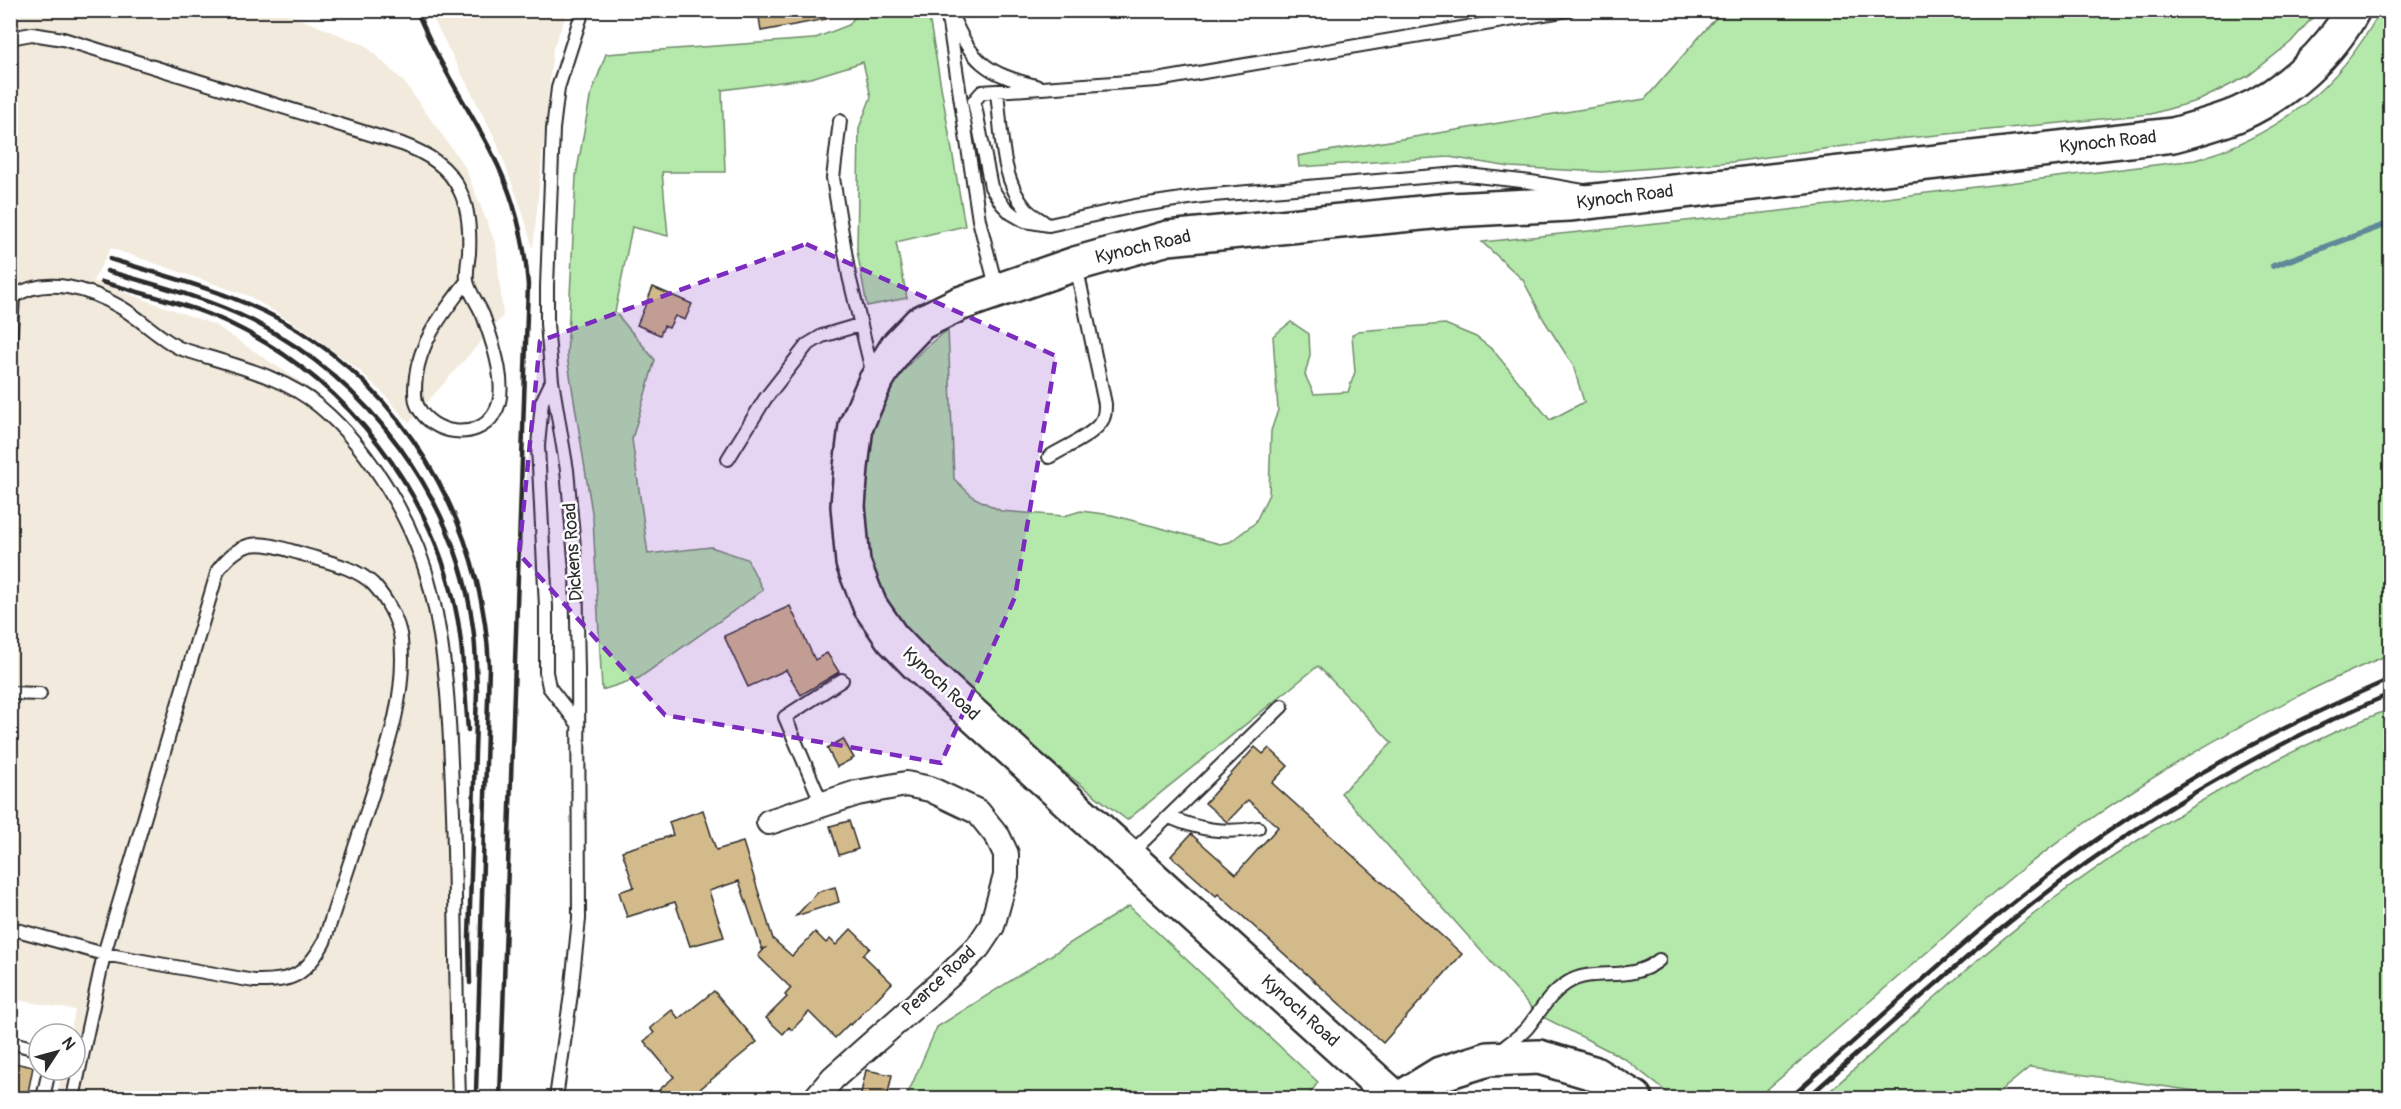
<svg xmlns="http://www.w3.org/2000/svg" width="2401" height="1109" font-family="Pangolin,sans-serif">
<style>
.built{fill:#f2eadc}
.green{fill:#b4e9ab;stroke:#708a6b;stroke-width:1.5}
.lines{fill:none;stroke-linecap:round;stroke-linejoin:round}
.stream{stroke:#5f8999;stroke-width:6}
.building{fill:#d3ba8a;stroke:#2b2b2b;stroke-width:1.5}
.lane-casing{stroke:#2b2b2b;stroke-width:16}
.street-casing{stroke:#2b2b2b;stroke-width:28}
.secondary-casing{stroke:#2b2b2b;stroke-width:38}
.lane{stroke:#fff;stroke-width:12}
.street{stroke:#fff;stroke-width:24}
.secondary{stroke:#fff;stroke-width:33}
.rail{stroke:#2b2b2b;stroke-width:4.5}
.marked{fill:#7b2cbf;fill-opacity:0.2;stroke:#7b2cbf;stroke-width:4.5;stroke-dasharray:12 8;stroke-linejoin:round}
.labels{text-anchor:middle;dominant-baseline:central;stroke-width:5;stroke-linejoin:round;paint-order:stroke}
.street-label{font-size:18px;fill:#2b2b2b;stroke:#fff}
</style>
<rect width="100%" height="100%" fill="#fff"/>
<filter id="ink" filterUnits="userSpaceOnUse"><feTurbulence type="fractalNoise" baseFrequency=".0167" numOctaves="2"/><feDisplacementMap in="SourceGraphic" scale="12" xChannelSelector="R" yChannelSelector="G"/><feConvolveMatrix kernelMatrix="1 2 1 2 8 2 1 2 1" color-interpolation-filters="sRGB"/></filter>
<g filter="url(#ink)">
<!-- built -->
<path class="built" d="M10 11H280L365 45 404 82 465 167 496 245 503 316 409 423 383 393 360 371 307 331 249 296 111 248 93 281 215 325 314 391 392 477 448 638 460 1098H57L62 1070H75V1034H70L75 1010 11 999Z
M429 11H568L553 48 533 249 522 210 495 138Z"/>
<!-- green -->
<path class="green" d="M859 11H928L965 226 896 242 907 298 867 306 857 251 859 128 871 97 863 62 811 78 722 90 725 172H662L668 236 632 227 615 312 655 360 632 439 648 554 711 547 747 559 763 590 639 678 602 690 593 519 567 356 576 176 590 98 606 54 813 39 849 25Z
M1722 11V10L2318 11 2291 42 2248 76 2200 100 2151 114 1887 140 1732 162 1602 172 1510 167 1449 157 1299 167 1298 156 1645 99Z
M2380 11H2390V654C2258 709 2136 782 2022 869 1991 893 1962 921 1933 947 1874 997 1816 1048 1757 1098H1674L1625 1059 1537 1014 1341 793 1392 743 1318 666 1127 820C1073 779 1019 738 968 692 927 655 882 616 868 560 860 526 863 500 866 465 871 409 902 361 948 330L954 479 973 497 1001 511 1064 516 1081 511 1112 515 1220 544 1230 542 1255 523 1269 494 1271 431 1278 410 1273 336 1291 322 1309 334 1310 355 1305 375 1314 394 1348 392 1355 372 1352 335 1358 331 1445 324 1476 337 1493 350 1550 420 1584 402 1573 365 1544 320 1523 280 1482 242 1772 212 2195 160C2278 135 2339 88 2380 11Z
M2390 709V1098H2215L2209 1093 2030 1067 1992 1098H1822C1898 1031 1972 961 2052 900 2156 823 2270 756 2390 709Z
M1129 906 1318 1082 1307 1098H906L937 1027Z"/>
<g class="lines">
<!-- stream -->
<path class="stream" d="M2273 266 2390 223"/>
</g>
<!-- building -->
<path class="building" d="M758 10H826L827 19 761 31Z
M653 287 692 304 685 320 675 316 669 328 664 326 660 335 637 325Z
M790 606 815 660 827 653 839 672 801 695 786 670 748 687 724 636Z
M843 739 854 758 837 767 827 748Z
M1255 747 1263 754 1269 748 1288 766 1272 783 1462 954 1383 1043 1218 894 1216 896 1171 856 1191 834 1236 874 1278 827 1248 800 1227 822 1205 803Z
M703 810 716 850 743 842 773 939 792 956 815 932 826 943 830 939 836 945 851 929 870 948 863 955 892 983 851 1025 849 1024 835 1038 809 1012 792 1030 789 1027 783 1034 766 1018 787 997 785 995 791 988 758 956 765 948 762 949 739 881 709 891 724 937 690 946 675 902 627 917 619 892 634 887 622 851 673 835 669 822Z
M849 821 858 849 839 855 830 826Z
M835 887 839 902 796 916 818 892Z
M714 991 757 1042 689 1098H667L659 1090 674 1077 644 1041 654 1033 650 1028 672 1010 679 1019Z
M10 1062 33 1067 27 1098H10Z
M866 1070 892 1075 887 1098H860Z"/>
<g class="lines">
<!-- lane casing -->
<g class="lane-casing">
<path id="lane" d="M947 10 979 220 997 290
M1568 10 1157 80 982 92 974 101 991 187 1002 204 1011 213 1025 221 1049 225 1135 206 1202 196 1458 174 1531 182 1583 191
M951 14C972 62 985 73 1036 86
M10 38 32 34 63 39 402 144C426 153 449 166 460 191 469 209 470 233 469 253 468 262 466 272 467 281 469 293 480 306 484 318 493 343 510 391 494 414 476 442 432 434 418 407 414 400 415 384 416 376 421 338 445 311 467 281
M997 93C1002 130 1000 179 1026 209 1031 215 1039 218 1045 223
M840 121 833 178 849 276 873 375
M10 296 13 297 10 347
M13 297C46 275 90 289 122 308 142 320 158 337 179 348 227 364 281 374 320 407 372 451 416 526 431 591 449 663 450 739 453 813 456 908 456 1003 459 1098
M552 381 542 402 538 446 546 607V672L549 687 578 724
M1049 457C1063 448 1092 436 1101 422 1105 417 1105 411 1105 404L1076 265
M728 459 765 399 807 345 822 336 859 325
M10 693 40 694
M822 804 785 717 842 680
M1169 817C1199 830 1226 834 1258 828
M1130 854 1282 706
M10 928 104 954 254 981C292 982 305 976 324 942 338 898 353 853 368 808 385 754 407 698 401 640 399 621 386 598 373 584 356 567 324 561 302 554 264 543 245 534 218 570L104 954 73 1098
M10 1042 39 1050
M1499 1051C1508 1044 1519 1037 1527 1028 1540 1012 1549 994 1567 983 1593 966 1630 984 1659 960
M43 1098 49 1070
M556 1098 571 994 579 919 578 670 576 570 567 470 552 381 547 324V286L553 129 558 88 583 10"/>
</g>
<!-- street casing -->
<g class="street-casing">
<path id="street" d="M769 822 857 793 906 784 930 789 978 812 998 837 1006 854V876L992 926 978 947 952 973 833 1078 816 1098"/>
</g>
<!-- secondary casing -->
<g class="secondary-casing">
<path id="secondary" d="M1395 1098 918 665 892 638 870 606 853 563 848 506 851 467 856 426 875 382 897 347 920 323 959 304 1075 264 1168 238 1452 210 1569 204 2173 135C2195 129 2218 123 2239 114 2285 94 2329 54 2353 10
M1401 1098 1440 1074 1488 1059 1539 1057 1593 1073 1635 1098"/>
</g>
<!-- lane -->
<use href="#lane" class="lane"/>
<!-- street -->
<use href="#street" class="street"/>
<!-- secondary -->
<use href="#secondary" class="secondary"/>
<!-- rail -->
<path class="rail" d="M416 10C424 27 431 44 440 60 465 108 497 152 513 204 521 230 526 257 528 285L500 1098
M110 259C178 280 252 297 312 339 419 413 483 537 489 666L476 1092
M107 271C156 285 207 298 253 321 368 381 456 496 473 627 476 648 476 669 477 690L469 937 470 983
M102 282C143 294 189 304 227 322 347 379 434 491 458 621 464 657 465 694 468 730
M1790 1098C1891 1009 1992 912 2103 835 2193 772 2290 723 2390 679
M1807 1098C1881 1033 1953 966 2031 905 2140 819 2262 748 2390 694"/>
</g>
</g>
<!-- marked area -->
<path class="marked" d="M806 244 1056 356 1015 597 941 763 665 715 519 554 540 341Z"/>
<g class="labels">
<!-- street labels -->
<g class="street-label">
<text transform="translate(2108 142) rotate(-6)">Kynoch Road</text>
<text transform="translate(1625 197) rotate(-7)">Kynoch Road</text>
<text transform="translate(1143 247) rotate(-13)">Kynoch Road</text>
<text transform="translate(573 552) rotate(-94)">Dickens Road</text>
<text transform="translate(941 684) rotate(43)">Kynoch Road</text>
<text transform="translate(939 981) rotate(-43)">Pearce Road</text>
<text transform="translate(1300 1011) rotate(42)">Kynoch Road</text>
</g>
</g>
<!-- margin -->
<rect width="2401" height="1109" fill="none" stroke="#fff" stroke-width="36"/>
<rect x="18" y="18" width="2365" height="1073" fill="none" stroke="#2b2b2b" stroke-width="2" filter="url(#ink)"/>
<!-- north arrow -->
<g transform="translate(57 1052) rotate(54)"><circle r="28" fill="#ffffff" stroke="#aaaaaa" stroke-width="1.5"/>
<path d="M0-4.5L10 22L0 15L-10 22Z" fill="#2b2b2b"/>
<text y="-9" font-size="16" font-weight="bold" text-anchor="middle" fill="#2b2b2b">N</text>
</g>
</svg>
